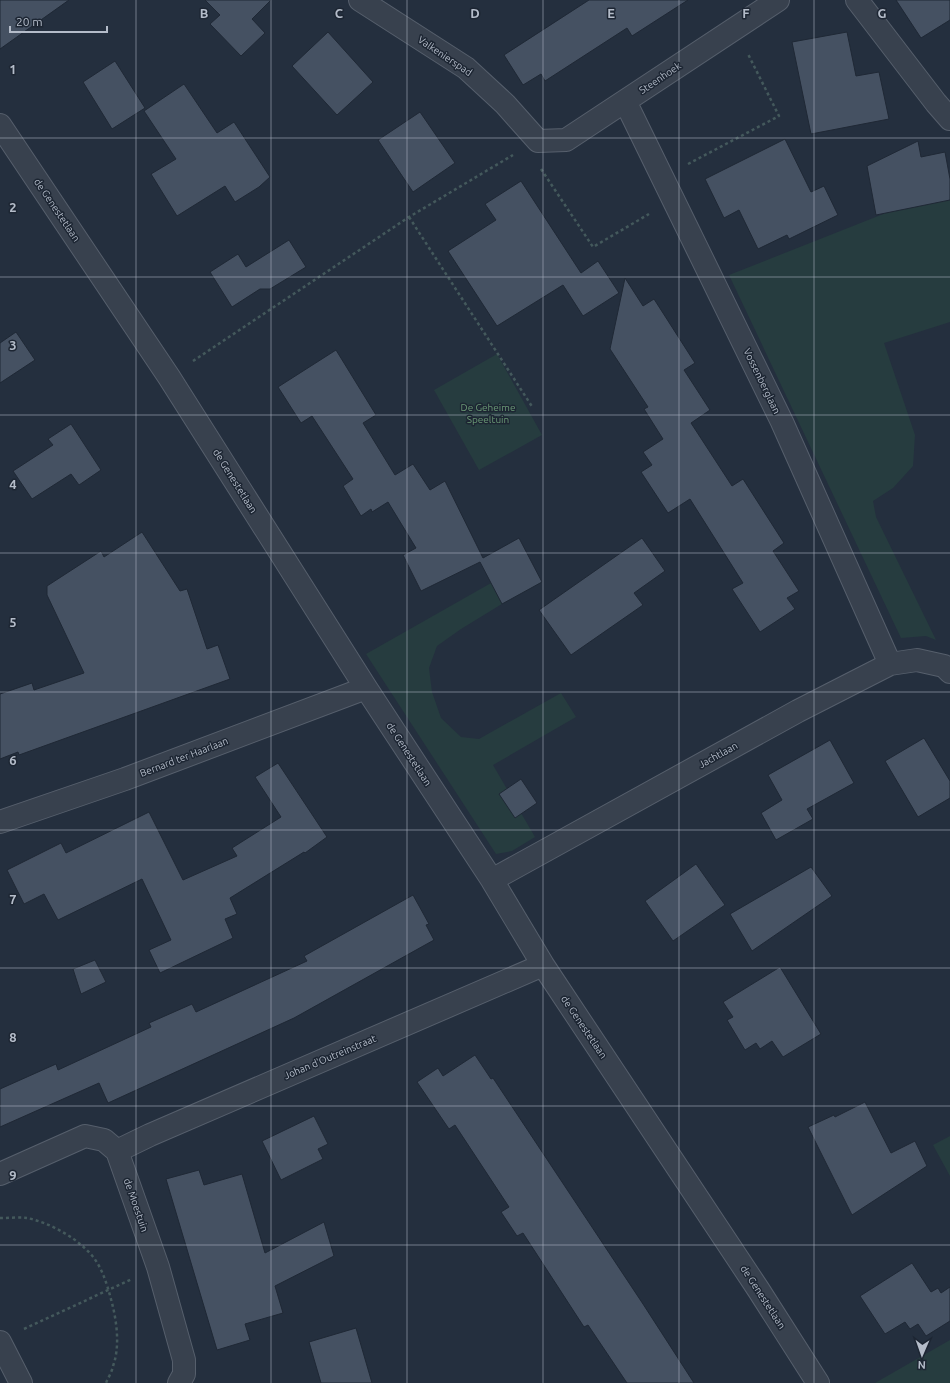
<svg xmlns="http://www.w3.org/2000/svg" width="950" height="1383" font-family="Ubuntu,sans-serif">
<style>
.green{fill:#263c3f}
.building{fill:#455162;stroke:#1f2835}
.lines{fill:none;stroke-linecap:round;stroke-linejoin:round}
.minor-casing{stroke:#565f6c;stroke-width:24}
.path{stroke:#44595c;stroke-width:2.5;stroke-dasharray:3 3;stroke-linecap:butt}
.minor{stroke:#38414e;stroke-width:22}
.grid{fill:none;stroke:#b4bcc9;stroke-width:1;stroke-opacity:0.55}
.labels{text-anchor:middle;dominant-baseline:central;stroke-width:3;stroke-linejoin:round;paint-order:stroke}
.street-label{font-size:10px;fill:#b4bcc9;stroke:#1d2633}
.park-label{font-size:10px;fill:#6b9a76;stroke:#1d2633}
.grid-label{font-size:13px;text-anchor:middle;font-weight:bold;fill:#b4bcc9;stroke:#1d2633;stroke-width:3;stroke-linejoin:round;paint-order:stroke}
</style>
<rect width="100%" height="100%" fill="#242f3e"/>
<!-- green -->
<path class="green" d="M950 199V322L884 343 915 435 913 466 893 488 873 501 876 517 936 640 926 636 901 638 729 275 896 209Z
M497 354 542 435 479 470 434 390Z
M512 571 520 593 461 629 437 646 429 668 432 692 441 718 461 737 479 739 561 693 576 717 493 765 535 837 512 851 496 854 366 654Z
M950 1136V1176L933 1145Z
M950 1340V1383H875Z"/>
<!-- building -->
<path class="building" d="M0 0H69L0 49Z
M205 0H271L252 19 265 33 241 56 210 24 220 15Z
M589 0H688L632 36 627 28 545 81 541 74 523 85 504 55Z
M896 0H950V20L921 38Z
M328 32 373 82 337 115 292 66Z
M847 32 856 76 879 72 889 119 811 134 792 42Z
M115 61 145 108 112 129 83 82Z
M184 84 217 133 234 122 270 177 259 187 235 202 225 186 177 216 151 174 176 159 144 111Z
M420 112 455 163 413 192 378 140Z
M785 139 811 192 824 186 838 215 789 239 787 235 758 249 739 210 724 218 705 179Z
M918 141 921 157 945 152 950 179V200L876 215 867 166Z
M521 181 581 273 598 261 619 293 583 316 563 285 497 326 448 251 496 220 485 204Z
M289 240 306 267 270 289H260L232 307 210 272 238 254 246 267Z
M625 278 643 306 654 299 695 363 684 370 710 410 691 423 732 486 743 479 784 543 773 551 799 591 787 598 795 609 760 632 732 589 743 583 690 499 668 513 641 472 652 465 643 452 663 439 644 409 648 407 610 349Z
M16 332 35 360 0 383V343Z
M336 350 376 415 363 423 395 475 413 464 430 490 445 481 483 558 519 538 542 582 502 604 480 562 421 591 403 555 416 548 388 502 372 512 371 509 361 516 343 486 353 479 312 416 301 423 278 387Z
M71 424 101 470 79 485 71 474 32 499 13 471 53 445 48 439Z
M142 532 180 591 187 589 207 649 218 645 230 679 19 755 18 752 0 759V694L32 683 34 690 84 673 47 595V586L101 551 104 557Z
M642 538 665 571 634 593 643 605 571 655 539 610Z
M924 738 950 781V798L918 817 885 761Z
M830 740 854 783 807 809 813 819 776 840 761 813 782 800 768 775Z
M278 763 327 837 305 853 304 852 230 898 237 914 225 919 233 938 160 973 149 950 171 940 142 879 58 920 44 894 24 904 7 870 61 843 66 853 149 812 183 880 237 856 232 848 281 817 255 777Z
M521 779 537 803 515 818 499 794Z
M696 864 725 905 673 941 645 901Z
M811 867 832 896 752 951 730 914Z
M413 895 429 924 426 925 434 940 294 1018 108 1103 99 1083 0 1127V1089L56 1064 58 1070 151 1027 149 1023 192 1004 196 1012 307 961 304 956Z
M95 960 106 982 81 994 73 969Z
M780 967 821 1034 783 1057 772 1041 760 1049 756 1043 745 1050 727 1020 733 1017 723 1002Z
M475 1055 491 1079 493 1078 643 1304 694 1383H627L588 1325 584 1327 523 1233 517 1236 501 1212 509 1207 455 1125 449 1129 417 1082 438 1068 443 1076Z
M865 1102 891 1153 915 1141 927 1166 852 1215 808 1127 834 1115 835 1117Z
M314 1116 328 1144 318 1149 323 1159 281 1180 262 1141Z
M199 1170 204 1185 242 1174 265 1253 324 1222 334 1256 275 1286 283 1313 245 1324 250 1340 217 1350 166 1179Z
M912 1263 931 1292 938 1288 941 1293 950 1287V1321L926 1336 918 1324 910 1329 905 1322 885 1334 860 1296Z
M356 1328 372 1383H321L309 1342Z"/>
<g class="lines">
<!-- minor casing -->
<g class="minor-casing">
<path id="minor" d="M360 0 466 68 505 104 538 141 566 140 778 0
M857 0 936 103 950 119
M625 101 782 422 890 664
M0 125 169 377 366 688 492 880 543 965 758 1289 818 1383
M0 822 125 779 366 688
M492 880 798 711 890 664 917 660 944 666 950 672
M117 1151 150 1135 543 965
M0 1174 85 1136 104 1140 117 1151 158 1267 184 1360V1374L179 1383
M0 1342 21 1383"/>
</g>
<!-- path -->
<path class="path" d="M688 164 779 116 748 54
M541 169 593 247 649 214
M409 217 533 408
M193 361 409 217 513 155
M0 1218C9 1218 19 1217 27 1218 51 1223 79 1239 94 1258 104 1272 108 1288 112 1303 117 1323 120 1347 113 1366 112 1372 108 1378 106 1383
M24 1329 132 1279"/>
<!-- minor -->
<use href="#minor" class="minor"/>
</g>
<!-- grid -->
<path class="grid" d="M136 0V1383M271 0V1383M407 0V1383M543 0V1383M679 0V1383M814 0V1383M0 138H950M0 277H950M0 415H950M0 553H950M0 692H950M0 830H950M0 968H950M0 1106H950M0 1245H950"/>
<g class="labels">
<!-- street labels -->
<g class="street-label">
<text transform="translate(445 56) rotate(34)">Valkenierspad</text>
<text transform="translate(660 78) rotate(-34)">Steenhoek</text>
<text transform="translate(57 210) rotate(56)">de Genestetlaan</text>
<text transform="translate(762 381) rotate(64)">Vossenberglaan</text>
<text transform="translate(235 481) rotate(58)">de Genestetlaan</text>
<text transform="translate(409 754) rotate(57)">de Genestetlaan</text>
<text transform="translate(718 755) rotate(-29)">Jachtlaan</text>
<text transform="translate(184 757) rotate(-21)">Bernard ter Haarlaan</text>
<text transform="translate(584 1027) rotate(56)">de Genestetlaan</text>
<text transform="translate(330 1057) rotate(-23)">Johan d'Outreinstraat</text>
<text transform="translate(136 1205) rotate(71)">de Moestuin</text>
<text transform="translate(763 1297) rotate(57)">de Genestetlaan</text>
</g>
<!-- park labels -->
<g class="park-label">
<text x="488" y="407">De Geheime<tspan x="488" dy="12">Speeltuin</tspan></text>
</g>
</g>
<g class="grid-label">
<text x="204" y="18">B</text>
<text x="339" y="18">C</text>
<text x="475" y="18">D</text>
<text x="611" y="18">E</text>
<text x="746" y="18">F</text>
<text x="882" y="18">G</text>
<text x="13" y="74">1</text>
<text x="13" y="212">2</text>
<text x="13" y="350">3</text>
<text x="13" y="489">4</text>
<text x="13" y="627">5</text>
<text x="13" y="765">6</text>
<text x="13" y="904">7</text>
<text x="13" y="1042">8</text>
<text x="13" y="1180">9</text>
</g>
<!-- north arrow -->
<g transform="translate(922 1355) rotate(182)" stroke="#1d2633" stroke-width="3" paint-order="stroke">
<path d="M0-3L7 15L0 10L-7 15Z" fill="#b4bcc9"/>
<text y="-6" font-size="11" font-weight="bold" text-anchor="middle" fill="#b4bcc9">N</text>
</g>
<!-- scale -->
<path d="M10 26v6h97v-6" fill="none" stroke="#b4bcc9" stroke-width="2"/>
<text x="16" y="26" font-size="12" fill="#b4bcc9" stroke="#1d2633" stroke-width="3" paint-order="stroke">20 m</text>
</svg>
